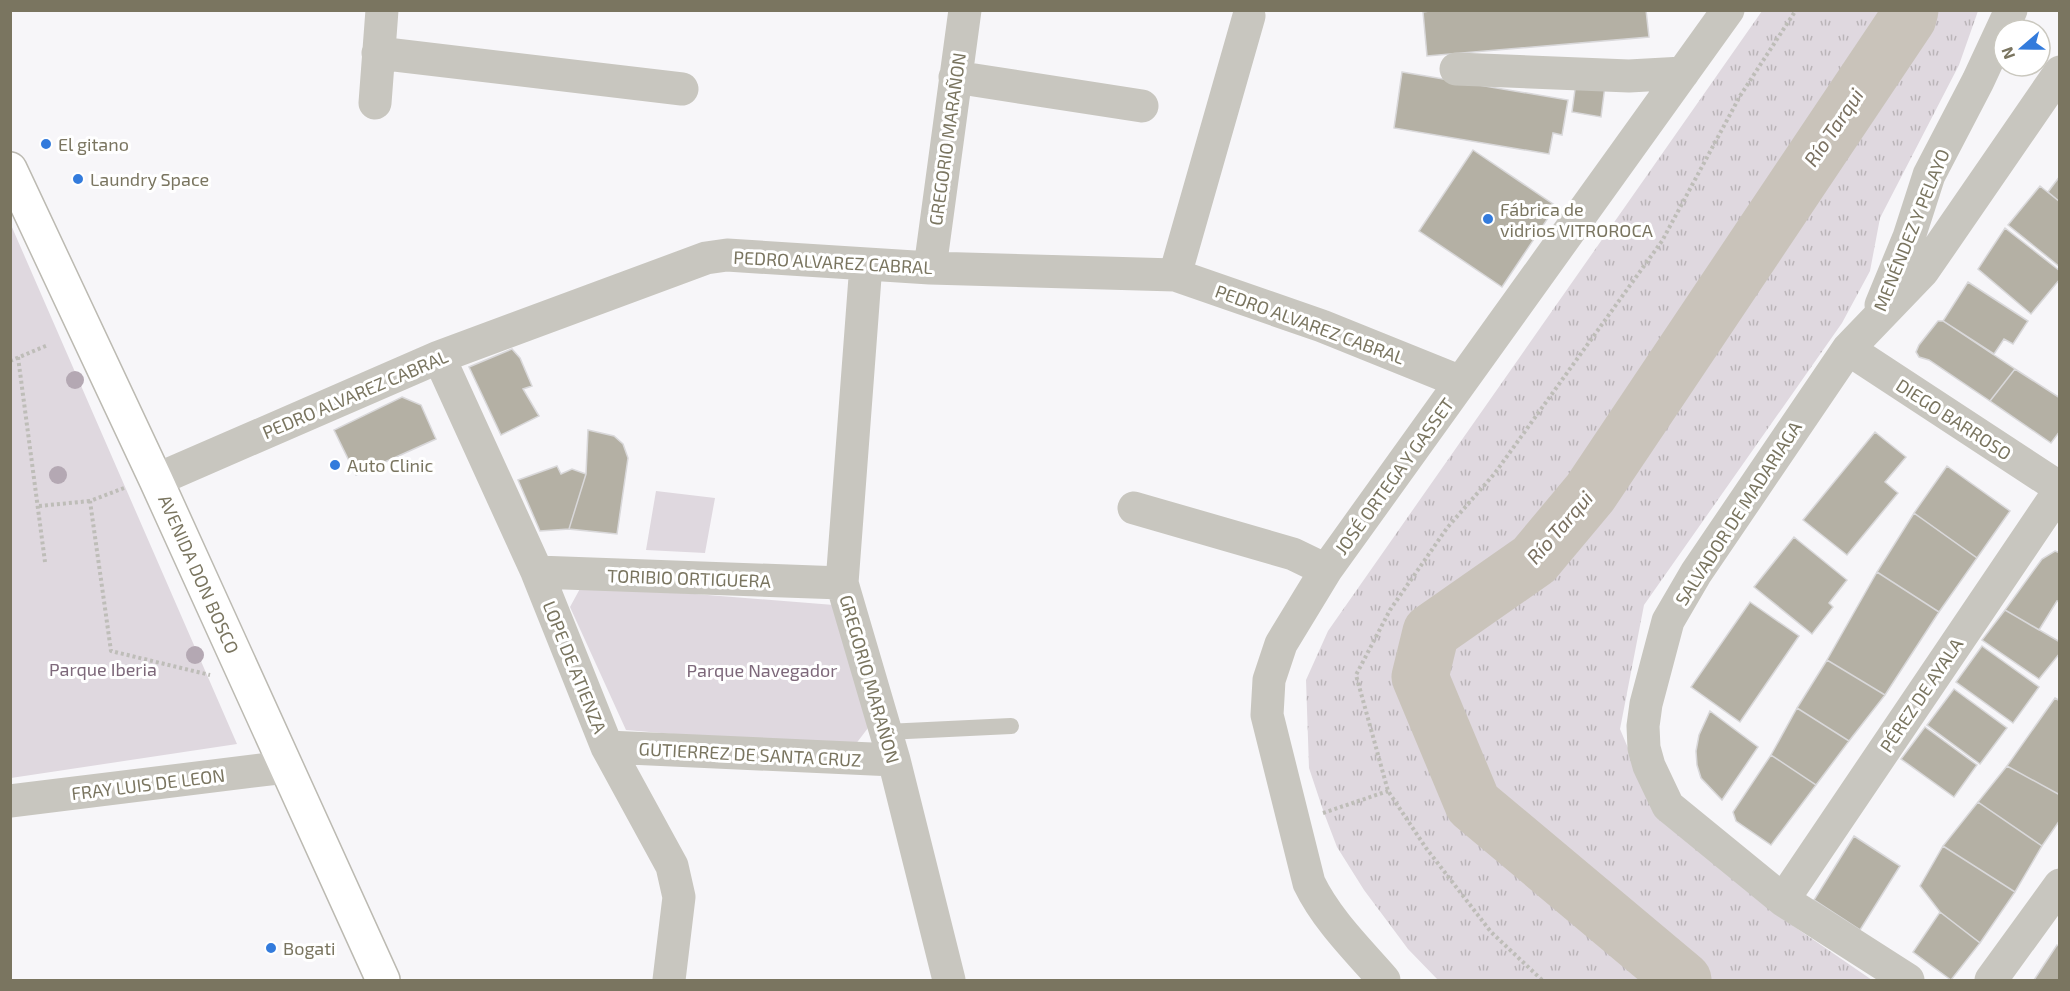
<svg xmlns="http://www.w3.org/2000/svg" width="2070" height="991" font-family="'Exo 2',sans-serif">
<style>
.grass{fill:url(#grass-tufts)}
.park{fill:#dfd8df}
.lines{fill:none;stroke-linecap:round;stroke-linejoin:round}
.river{stroke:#c9c3ba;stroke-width:57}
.building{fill:#b4b0a4;stroke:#d9d8da;stroke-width:1.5}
.secondary-casing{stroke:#bcbab2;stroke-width:36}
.path{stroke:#bebdb8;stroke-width:4;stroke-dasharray:3 3;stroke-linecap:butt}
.service{stroke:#c8c6bf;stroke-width:16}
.minor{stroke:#c8c6bf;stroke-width:33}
.secondary{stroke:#fff;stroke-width:33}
.tree{fill:#b4a8b3}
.poi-dot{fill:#337bdc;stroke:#fff;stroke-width:2}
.labels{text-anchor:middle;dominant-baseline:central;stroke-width:6;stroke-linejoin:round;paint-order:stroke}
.street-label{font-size:18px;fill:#7a7560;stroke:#fff}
.poi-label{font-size:18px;fill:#7a7560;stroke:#fff;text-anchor:start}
.park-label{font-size:18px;fill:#7d687a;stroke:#fff}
.water-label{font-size:20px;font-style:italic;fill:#7a7060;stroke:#fff}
</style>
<defs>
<pattern id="grass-tufts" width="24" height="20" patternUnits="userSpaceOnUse" patternTransform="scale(1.5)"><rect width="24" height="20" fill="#dfd8df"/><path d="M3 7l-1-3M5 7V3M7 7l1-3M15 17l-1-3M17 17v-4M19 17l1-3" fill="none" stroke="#bab4b8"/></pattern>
</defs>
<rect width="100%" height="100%" fill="#f7f6f9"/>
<!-- grass -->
<path class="grass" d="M1762 11H1978L1959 65 1880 218 1870 271 1842 323 1644 605 1620 729 1657 817 1773 912 1872 980H1438L1408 949 1364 890 1337 847 1324 813 1309 768 1306 680 1328 631Z"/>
<!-- park -->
<path class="park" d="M11 225 207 675 237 744 11 778Z
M656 491 715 498 705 553 646 550Z
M582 585 834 605 868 728 852 749 626 730 570 607Z"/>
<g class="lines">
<!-- river -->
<path class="river" d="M1683 980 1473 804 1420 677 1431 632 1534 560 1590 493 1908 18 1910 10"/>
</g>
<!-- building -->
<path class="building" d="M1436 10H1646L1649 37 1427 56 1423 12Z
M1402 72 1568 100 1562 135 1553 133 1549 154 1394 128Z
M1576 82 1605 86 1601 117 1572 112Z
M1473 150 1556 206 1502 287 1419 231Z
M2060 176V202L2048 192Z
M2040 186 2060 202V267L2008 225Z
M2005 228 2060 271V279L2031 314 1978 269Z
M1968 282 2028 321 2013 344 2004 339 1994 354 1943 321Z
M1938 321H1943L2015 369 1990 401 1929 360 1919 357 1916 352 1919 345Z
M512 349 520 358 532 386 523 389 539 416 501 435 469 367Z
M2015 369 2060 398V431L2051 443 1990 401Z
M402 397 421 405 436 439 356 475 334 430Z
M588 430 614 436 623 444 628 458 617 534 569 529 586 474Z
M1875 432 1906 457 1885 482 1898 493 1847 555 1803 520Z
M557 466 561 474 572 469 586 474 569 529 540 531 518 480Z
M1947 466 2010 511 1977 558 1914 513Z
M1914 513 1977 558 1939 612 1877 572Z
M1794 537 1847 580 1829 603 1833 607 1812 634 1754 587Z
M2055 551 2060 553V602L2057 601 2039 630 2005 610 2042 559Z
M1877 572 1939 612 1885 695 1827 660Z
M1750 602 1799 636 1740 722 1691 687Z
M2005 610 2060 642V653L2039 679 1982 640Z
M1982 646 2039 687 2013 723 1956 682Z
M1827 660 1885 695 1849 741 1797 708Z
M1954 689 2007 728 1980 764 1927 725Z
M2055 698 2060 701V795L2007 766Z
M1797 708 1849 741 1816 785 1771 755Z
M1710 711 1758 747 1722 800 1701 778 1697 765 1696 751 1699 735Z
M1925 727 1977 765 1954 797 1901 759Z
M1771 755 1816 785 1771 845 1736 821 1733 812Z
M2007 766 2060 795V820L2042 846 1978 802Z
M1978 802 2042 846 2015 892 1943 846Z
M1854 836 1900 866 1860 930 1814 900Z
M1943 846 2015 892 1980 943 1940 912 1920 886Z
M1940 912 1980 943 1951 980 1913 952Z
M2057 945 2060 947V980H2034Z"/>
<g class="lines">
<!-- secondary casing -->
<g class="secondary-casing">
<path id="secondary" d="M10 169 156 480 383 980"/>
</g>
<!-- path -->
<path class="path" d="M18 357 45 562
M10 361 48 345
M124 488 90 501 111 651 210 675
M39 506 90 501
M1323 813 1388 791
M1542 980 1491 932 1426 848 1388 791 1356 675 1390 610 1447 528 1495 473 1662 241 1740 96 1796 10"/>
<!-- service -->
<path class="service" d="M886 732 1011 726"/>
<!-- minor -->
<path class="minor" d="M378 53 682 89
M1456 69 1629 76 1683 73
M955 77 1142 106
M375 103 382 10
M866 264 842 583 894 760 949 980
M930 268 965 10
M1175 275 1249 16
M1881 305 1909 237 1929 175 1978 81 2011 10
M1848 349 2060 488
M439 357 537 572 607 747 672 866 679 897 669 980
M156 480 439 357 706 258 727 255 930 268 1175 275 1322 326 1461 382
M1134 508 1293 554 1326 570
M537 572 842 583
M607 747 894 760
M10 801 286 767
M1783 900 2060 490
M1384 980C1357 949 1327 920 1309 883L1267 715 1269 680 1281 644 1326 570 1728 10
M1908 980 1783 900 1668 806 1649 766 1644 748 1643 726 1646 704 1668 621 1696 573 1848 349 1923 271 2060 72
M1991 980 2060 885"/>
<!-- secondary -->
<use href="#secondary" class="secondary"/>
</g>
<!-- trees -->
<g class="tree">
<circle cx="75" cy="380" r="9"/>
<circle cx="58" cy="475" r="9"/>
<circle cx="195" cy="655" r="9"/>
</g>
<!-- markers -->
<g class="poi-dot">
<circle cx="46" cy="144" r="6"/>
<circle cx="78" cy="179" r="6"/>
<circle cx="1488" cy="219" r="6"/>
<circle cx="335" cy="465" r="6"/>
<circle cx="271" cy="948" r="6"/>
</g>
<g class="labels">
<!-- street labels -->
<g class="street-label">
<text transform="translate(947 139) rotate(-82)">GREGORIO MARAÑON</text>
<text transform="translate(1911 230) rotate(-68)">MENÉNDEZ Y PELAYO</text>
<text transform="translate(833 262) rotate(3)">PEDRO ALVAREZ CABRAL</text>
<text transform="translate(1310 324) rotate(20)">PEDRO ALVAREZ CABRAL</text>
<text transform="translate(355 394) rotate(-23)">PEDRO ALVAREZ CABRAL</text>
<text transform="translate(1954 419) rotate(33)">DIEGO BARROSO</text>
<text transform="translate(1394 476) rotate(-54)">JOSÉ ORTEGA Y GASSET</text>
<text transform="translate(1738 513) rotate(-57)">SALVADOR DE MADARIAGA</text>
<text transform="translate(199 574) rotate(66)">AVENIDA DON BOSCO</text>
<text transform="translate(689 578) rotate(2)">TORIBIO ORTIGUERA</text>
<text transform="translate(575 667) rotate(68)">LOPE DE ATIENZA</text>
<text transform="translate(870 679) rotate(74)">GREGORIO MARAÑON</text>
<text transform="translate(1921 695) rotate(-56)">PÉREZ DE AYALA</text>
<text transform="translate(750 754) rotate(3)">GUTIERREZ DE SANTA CRUZ</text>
<text transform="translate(148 784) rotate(-7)">FRAY LUIS DE LEON</text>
</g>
<!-- poi labels -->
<g class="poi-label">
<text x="58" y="144">El gitano</text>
<text x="90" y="179">Laundry Space</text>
<text x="1500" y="209">Fábrica de<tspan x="1500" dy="21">vidrios VITROROCA</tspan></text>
<text x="347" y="465">Auto Clinic</text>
<text x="283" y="948">Bogati</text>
</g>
<!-- park labels -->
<g class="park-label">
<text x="103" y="669">Parque Iberia</text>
<text x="762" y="670">Parque Navegador</text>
</g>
<!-- water labels -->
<g class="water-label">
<text transform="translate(1833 127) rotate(-56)">Río Tarqui</text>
<text transform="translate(1559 527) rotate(-49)">Río Tarqui</text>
</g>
</g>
<!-- border -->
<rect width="2070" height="991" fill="none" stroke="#7a7560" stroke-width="24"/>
<!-- north arrow -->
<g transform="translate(2022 48) rotate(250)"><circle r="28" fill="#ffffff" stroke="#cac8bf" stroke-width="1.5"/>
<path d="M0-4.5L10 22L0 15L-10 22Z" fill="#337bdc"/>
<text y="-9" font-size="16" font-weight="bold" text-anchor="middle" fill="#7a7560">N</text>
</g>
</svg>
